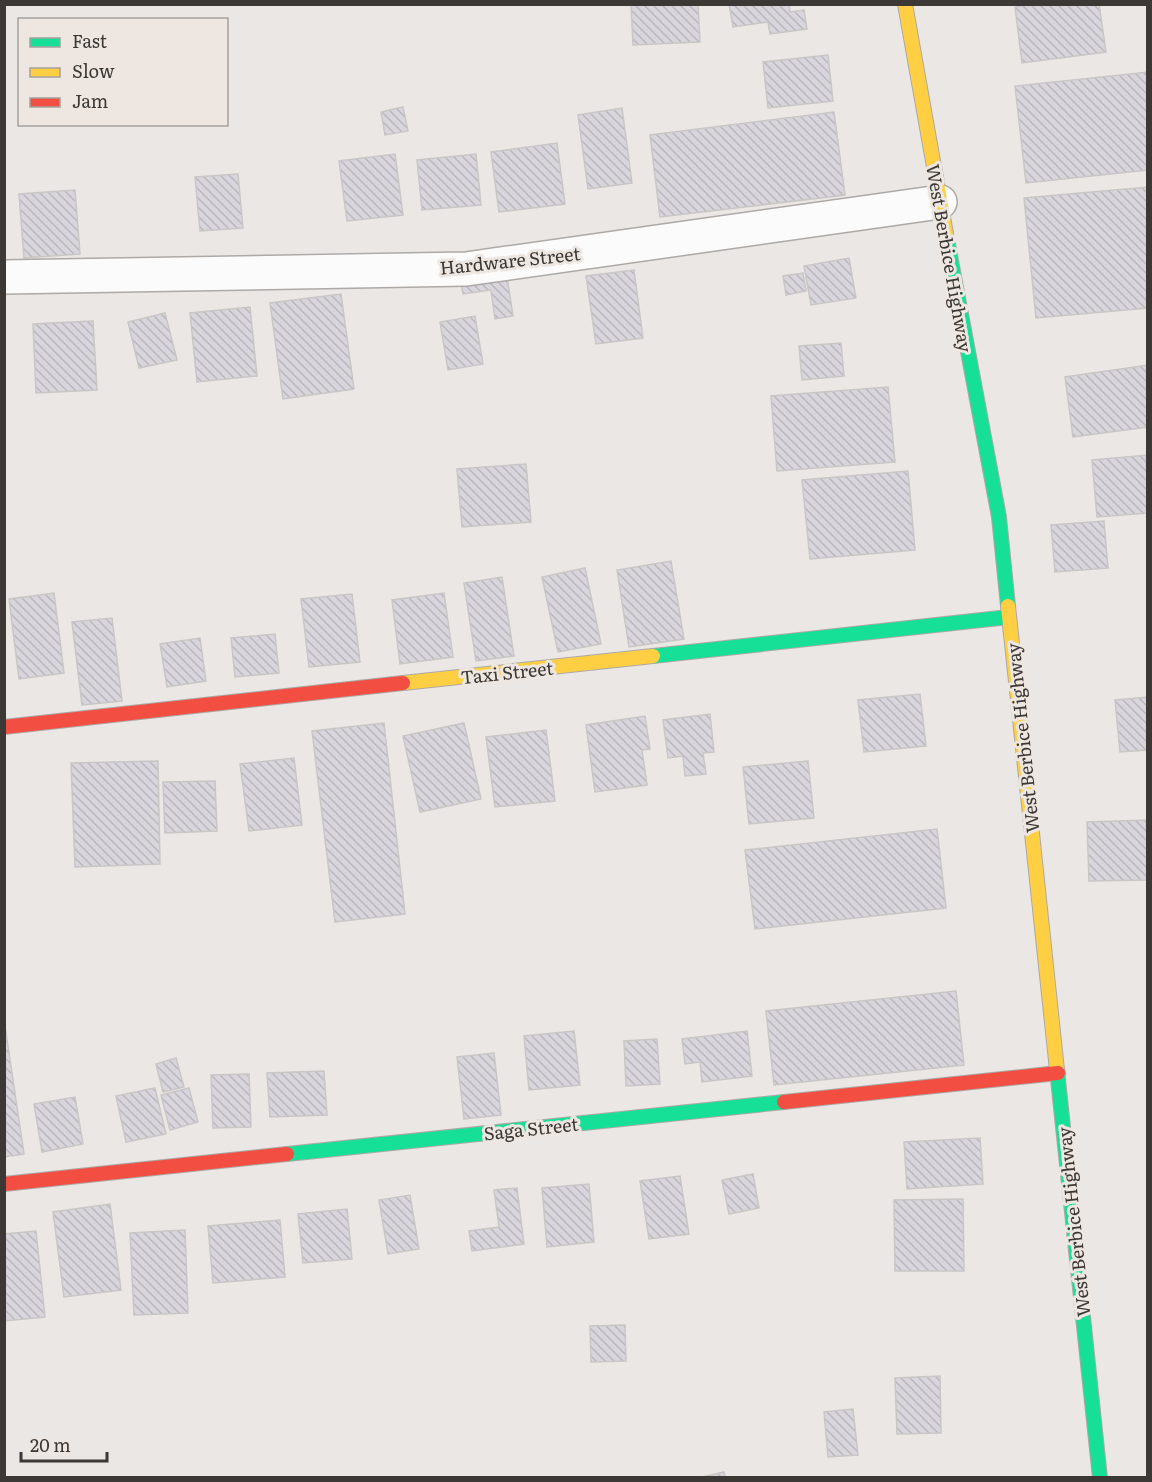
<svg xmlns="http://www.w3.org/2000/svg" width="1152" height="1482" font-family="Literata,serif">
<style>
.building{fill:url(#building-back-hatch);stroke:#c8c7c6;stroke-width:1.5}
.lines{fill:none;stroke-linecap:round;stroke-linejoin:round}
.street-casing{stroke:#aca9a6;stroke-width:36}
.fast-casing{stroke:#aca9a6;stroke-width:16}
.slow-casing{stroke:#aca9a6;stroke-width:16}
.jam-casing{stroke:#aca9a6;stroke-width:16}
.street{stroke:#fcfbfb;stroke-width:33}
.fast{stroke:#16e098;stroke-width:14}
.slow{stroke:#ffcf43;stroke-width:14}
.jam{stroke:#f24e42;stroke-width:14}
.labels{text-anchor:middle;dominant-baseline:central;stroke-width:6;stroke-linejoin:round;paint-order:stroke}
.street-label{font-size:18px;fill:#3b3836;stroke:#eee7e1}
</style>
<defs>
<pattern id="building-back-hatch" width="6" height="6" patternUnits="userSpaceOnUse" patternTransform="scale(1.5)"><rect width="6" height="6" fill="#d8d5dc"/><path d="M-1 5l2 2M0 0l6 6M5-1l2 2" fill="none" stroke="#bab8bd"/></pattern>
</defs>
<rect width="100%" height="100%" fill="#ebe7e4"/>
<!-- building -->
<path class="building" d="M631 4H698L700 42 633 45Z
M729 4H789L790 12 804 10 807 29 770 34 768 22 733 27Z
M1033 4H1099L1106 52 1022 63 1015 7Z
M828 55 833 101 768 108 763 62Z
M1148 72V170L1026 183 1015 86Z
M403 107 408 131 385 135 381 112Z
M622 108 632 183 588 189 578 115Z
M834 112 845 195 660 217 650 135Z
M557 143 565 204 499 212 491 152Z
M395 154 403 215 347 221 339 161Z
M476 154 481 205 422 210 417 160Z
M238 174 243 228 200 231 195 177Z
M1148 187V308L1036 318 1024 198Z
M75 190 80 254 24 258 19 194Z
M849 258 856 298 811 305 804 266Z
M506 270 513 316 495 319 491 290 463 294 460 277Z
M634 270 643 338 596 344 586 276Z
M803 273 806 291 786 295 783 276Z
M341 294 354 389 283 399 270 303Z
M250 307 257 376 197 382 190 313Z
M165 313 177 360 139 368 128 322Z
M475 316 483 364 448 370 440 322Z
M93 321 97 390 36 393 33 324Z
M841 343 844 376 802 380 799 346Z
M1148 365V427L1073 437 1065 377Z
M888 387 895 462 777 471 771 396Z
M1148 455V513L1097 517 1092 460Z
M526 464 531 522 462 527 457 469Z
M908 471 915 550 810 559 802 480Z
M1104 521 1108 568 1055 572 1051 525Z
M671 561 684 639 629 647 617 570Z
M585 568 601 644 558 652 542 577Z
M502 577 514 656 476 661 464 583Z
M54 593 64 673 19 679 9 599Z
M444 593 453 657 400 664 392 600Z
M352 594 360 662 309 667 301 599Z
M112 618 122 701 82 705 72 622Z
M275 634 279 673 235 677 231 638Z
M200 638 206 681 167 687 160 644Z
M920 694 926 746 864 752 858 700Z
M1148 697V750L1120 752 1115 700Z
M710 714 714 752 703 753 706 774 685 776 683 756 668 758 663 720Z
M645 716 650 749 642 750 647 785 595 792 586 725Z
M384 723 405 914 335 922 312 731Z
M464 723 481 799 420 812 403 736Z
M546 730 555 801 495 807 486 737Z
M294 758 302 825 249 831 240 764Z
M158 761 160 864 75 867 71 763Z
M808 761 814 818 749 824 743 767Z
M215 781 217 831 165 833 163 782Z
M1148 820V880L1089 881 1087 822Z
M937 829 946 908 755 929 745 850Z
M956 991 964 1065 774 1085 766 1011Z
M4 1019 24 1154 4 1157Z
M574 1031 580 1085 529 1090 524 1036Z
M747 1031 752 1076 702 1082 700 1062 685 1064 682 1039Z
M657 1039 660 1084 626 1086 624 1041Z
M494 1053 501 1115 464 1119 457 1057Z
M176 1058 184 1087 163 1092 156 1064Z
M324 1071 327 1115 270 1117 267 1073Z
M249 1074 251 1127 213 1128 211 1075Z
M155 1088 166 1134 126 1142 116 1096Z
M189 1088 198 1122 170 1130 161 1095Z
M75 1097 83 1144 42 1152 34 1104Z
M980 1138 983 1184 907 1189 904 1142Z
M753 1174 759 1208 729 1214 722 1180Z
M680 1176 689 1234 649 1239 640 1181Z
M589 1184 594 1242 547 1247 542 1188Z
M517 1188 524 1244 472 1251 469 1231 499 1227 494 1190Z
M410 1195 419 1249 388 1254 379 1200Z
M963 1199 964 1271H895L894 1200Z
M110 1204 121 1290 64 1297 53 1212Z
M347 1209 352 1259 303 1263 298 1214Z
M280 1220 285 1277 213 1283 208 1226Z
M185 1230 188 1313 134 1315 130 1233Z
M36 1231 45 1317 4 1321V1234Z
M625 1325 626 1361 591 1362 590 1326Z
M940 1376 941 1433 897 1434 895 1378Z
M853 1409 858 1455 828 1457 824 1412Z
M724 1472 725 1478H698Z"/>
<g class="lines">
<!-- street casing -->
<g class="street-casing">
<path id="street" d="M4 277 466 269 940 202"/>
</g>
<!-- fast casing -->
<g class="fast-casing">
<path id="fast" d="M946 234 999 517 1008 606
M653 656 1009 617
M1057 1070 1100 1478
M287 1154 784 1102"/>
</g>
<!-- slow casing -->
<g class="slow-casing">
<path id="slow" d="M905 4 946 234
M1008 606 1057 1070
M403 683 653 656"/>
</g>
<!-- jam casing -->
<g class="jam-casing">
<path id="jam" d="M4 727 403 683
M784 1102 1058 1073
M4 1184 287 1154"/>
</g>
<!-- street -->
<use href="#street" class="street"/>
<!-- fast -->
<use href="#fast" class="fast"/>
<!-- slow -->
<use href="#slow" class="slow"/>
<!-- jam -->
<use href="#jam" class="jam"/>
</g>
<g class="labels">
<!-- street labels -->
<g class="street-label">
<text transform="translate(950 258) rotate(80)">West Berbice Highway</text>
<text transform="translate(510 260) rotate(-6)">Hardware Street</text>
<text transform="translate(507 672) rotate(-6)">Taxi Street</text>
<text transform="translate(1022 738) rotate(-96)">West Berbice Highway</text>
<text transform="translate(531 1128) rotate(-6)">Saga Street</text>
<text transform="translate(1073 1222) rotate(-96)">West Berbice Highway</text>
</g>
</g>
<!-- border -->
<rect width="1152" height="1482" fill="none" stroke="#3b3836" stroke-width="12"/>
<!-- legend -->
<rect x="18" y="18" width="210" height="108" fill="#eee7e1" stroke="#a6a19d" stroke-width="1.5"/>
<rect x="30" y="38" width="30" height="9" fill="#16e098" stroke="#a6a19d" stroke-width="1.5"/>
<text x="72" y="48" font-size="18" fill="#3b3836">Fast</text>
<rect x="30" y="68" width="30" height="9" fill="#ffcf43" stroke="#a6a19d" stroke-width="1.5"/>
<text x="72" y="78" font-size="18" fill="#3b3836">Slow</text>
<rect x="30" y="98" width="30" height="9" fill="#f24e42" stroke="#a6a19d" stroke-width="1.5"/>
<text x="72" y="108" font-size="18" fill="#3b3836">Jam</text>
<!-- scale -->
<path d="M21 1452v9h86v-9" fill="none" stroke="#3b3836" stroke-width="3"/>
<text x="30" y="1452" font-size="18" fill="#3b3836" stroke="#eee7e1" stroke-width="4.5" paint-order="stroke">20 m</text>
</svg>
